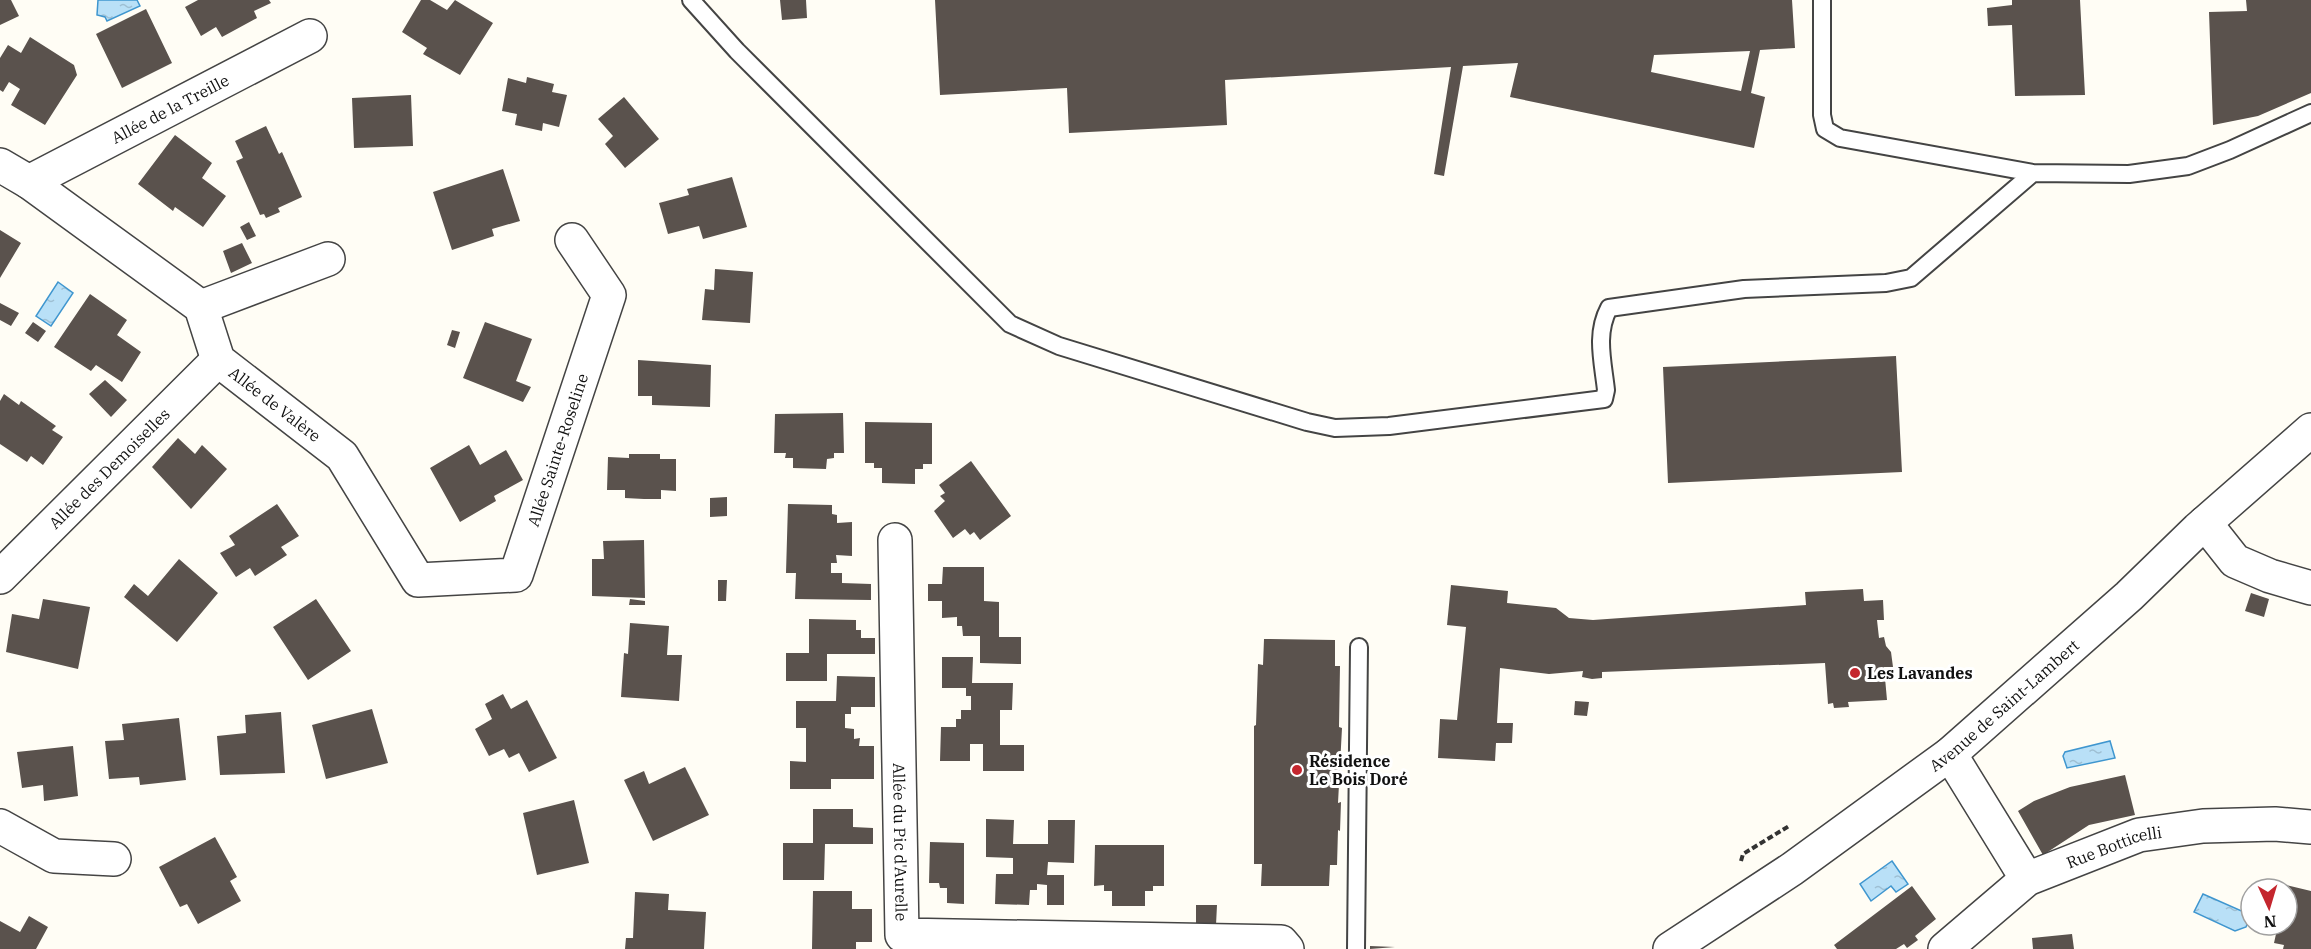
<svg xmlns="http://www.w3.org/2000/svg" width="2311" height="949" font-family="'IBM Plex Serif',serif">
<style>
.water{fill:url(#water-ripples);stroke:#3f96cf;stroke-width:1.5}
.building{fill:#5a524d;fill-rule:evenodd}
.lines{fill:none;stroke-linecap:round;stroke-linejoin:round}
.service-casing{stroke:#444;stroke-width:20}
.minor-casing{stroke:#444;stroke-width:36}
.path{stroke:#333;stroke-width:4;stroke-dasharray:6 3;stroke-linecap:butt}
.service{stroke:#fff;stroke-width:16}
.minor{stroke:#fff;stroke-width:33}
.poi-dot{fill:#c4262e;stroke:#fff;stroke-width:2}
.labels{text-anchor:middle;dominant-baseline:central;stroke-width:6;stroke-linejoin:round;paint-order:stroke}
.street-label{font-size:16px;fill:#111;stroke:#fff}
.poi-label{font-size:16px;font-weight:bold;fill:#111;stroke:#fff;text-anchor:start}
</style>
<defs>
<pattern id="water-ripples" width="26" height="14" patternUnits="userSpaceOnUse" patternTransform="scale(1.5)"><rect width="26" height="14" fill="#b9e0f7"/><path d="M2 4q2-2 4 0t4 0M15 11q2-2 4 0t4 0" fill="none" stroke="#9ebfd3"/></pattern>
</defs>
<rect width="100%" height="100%" fill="#fffdf5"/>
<!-- water -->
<path class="water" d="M98 0H137L140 6 107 21 105 17 97 15Z
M58 282 73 293 51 326 36 316Z
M2110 741 2115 758 2067 768 2063 756 2065 752Z
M1892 861 1908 884 1896 892 1891 886 1871 901 1860 884Z
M2203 894 2244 912 2248 922 2246 927 2235 931 2194 912Z"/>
<!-- building -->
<path class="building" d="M0 0H11L19 16 0 25Z
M198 0H269L271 3 254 11 257 18 222 37 216 27 201 36 185 7Z
M421 0H430L447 10 455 0 493 23 460 75 423 54 427 48 402 32Z
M780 0H806L807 18 782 20Z
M935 0H1792L1795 48 1760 50 1751 93 1765 97 1754 148 1510 97 1518 63 1463 66 1444 176 1434 174 1451 67 1225 80 1227 125 1069 133 1067 88 940 95ZM1750 51 1741 91 1651 72 1654 55Z
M2012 0H2080L2085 95 2015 96 2012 25 1988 26 1987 8 2012 5Z
M2246 0H2311V93L2258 116 2213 125 2209 12 2247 11Z
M146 9 172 63 122 88 96 34Z
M30 37 74 65 77 75 45 125 11 105 20 89 9 82 3 92 0 90V58L8 45 21 53Z
M527 77 554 84 552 92 567 95 559 127 543 123 542 131 515 125 517 114 502 111 508 78 526 83Z
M411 95 413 146 354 148 352 98Z
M624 97 659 139 625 168 605 144 613 136 598 119Z
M266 126 279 154 282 152 302 197 278 208 280 212 266 218 264 214 260 215 236 161 243 158 235 141Z
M175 135 212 163 202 178 226 196 203 227 175 207 173 211 138 184Z
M503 169 520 221 492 229 494 236 452 250 433 192Z
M732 177 747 227 703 239 699 226 668 234 659 203 689 195 687 189Z
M249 222 256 236 247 240 240 227Z
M0 230 21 243 0 278Z
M242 243 252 263 231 273 223 251Z
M715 269 753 272 750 323 702 320 705 289 714 290Z
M90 294 127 320 117 335 141 352 122 382 96 365 91 371 54 347Z
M0 303 19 313 11 326 0 320Z
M33 322 46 331 38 342 25 333Z
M485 322 532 339 516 381 531 387 523 402 463 378Z
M452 330 460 332 455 348 447 345Z
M1896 356 1902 472 1668 483 1663 367Z
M638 360 711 365 710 407 652 405V396H638Z
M105 380 127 400 111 417 89 394Z
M4 394 19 405 21 401 56 426 52 430 63 437 43 465 31 456 27 462 0 444V401Z
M843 413 844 453H834V458L827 459 826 469 793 468V458H785L786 453H774L775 414Z
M865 422 932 423V464H923V469H915V484L882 483V468H874V463H865Z
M178 438 195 454 202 445 227 469 191 509 152 467Z
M469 445 480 465 506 450 523 480 494 496 496 501 460 522 430 468Z
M629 454H660V459H676V491L661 490V499H644L625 498V490H607L608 457 629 458Z
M971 461 1011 516 980 540 974 532 970 535 965 529 953 538 934 511 945 501 940 496 945 493 939 485Z
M727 497V516L710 517V498Z
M277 504 299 536 281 547 287 555 255 576 250 568 236 577 220 553 235 545 229 536Z
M788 504 832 505V514L837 515V523L852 522V556L836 555 837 563H831V573H842V583L871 584V600L795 599 796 573H786Z
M644 540 645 598 592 596V559H604L603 541Z
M179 559 218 593 177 642 124 597 134 584 148 596Z
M943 567H984V601L999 602V637H1021V664L980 663V636H963L962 626H957V617L942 618V601H928V584H942Z
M718 580H727L726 601H718Z
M1451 585 1508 591 1507 603 1556 608 1569 618 1593 620 1806 605 1805 592 1863 589 1864 601 1883 600 1884 620H1877L1879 638 1884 637 1886 646 1891 652 1893 667H1884L1887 700 1848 702 1849 707 1834 708 1833 703 1828 704 1825 663 1602 672V678L1592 679 1582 677 1583 671 1549 674 1500 668 1497 723H1513L1512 743H1496L1495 761 1438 758 1440 719 1457 720 1466 627 1447 625Z
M2251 593 2269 599 2264 617 2245 611Z
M43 599 90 607 78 669 6 652 12 614 39 619Z
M316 599 351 651 308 680 273 627Z
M630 599 645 601V605H629Z
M809 619 856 620V630H861V638H875V654H827V681H786V653H809Z
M630 623 669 626 667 655H682L679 701 621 697 624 653 628 654Z
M1264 639 1335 640V666H1340L1339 727 1342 728 1338 803 1341 802 1340 831 1338 830 1337 865H1330L1329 886H1261L1262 864H1254V726L1256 725 1258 664 1263 665Z
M942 657H973L972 683H1013L1012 710H1000V745H1024V771H983V744H970V761H940L941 727H956V719H961V710H971V696H966V688H942Z
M837 676 875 677V707H851V714H845V728L854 729V739L860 738 859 746H874V779H831V789H790V761L806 762V728H796V701H836Z
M503 694 511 709 527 700 557 758 529 772 519 753 509 758 504 749 489 756 475 729 492 719 485 704Z
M1575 701 1589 702 1587 716 1574 715Z
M372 709 388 763 326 779 312 725Z
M281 712 285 773 220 775 217 736 246 733 245 715Z
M179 718 186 780 140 785 139 777 109 779 105 741 124 740 122 724Z
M73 746 78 796 44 801 43 785 22 788 17 752Z
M685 767 709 815 653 841 624 780 644 771 649 784Z
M2125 775 2135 815 2089 825 2043 855 2018 811 2034 801 2070 787Z
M574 800 589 863 537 875 523 813Z
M813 809H853V827L873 828V844H825L824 880H783V843H813Z
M986 819 1014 820 1013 844H1048V820H1075L1074 863 1048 862 1047 875H1064V905H1047V885L1037 884V890H1030L1029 905 995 904 996 874H1013V858L986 857Z
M215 837 237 877 230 881 241 901 198 924 187 904 180 907 159 867Z
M930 842 964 843V904L947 903V888H940L939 883H929Z
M1095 845H1164V886H1153V891H1145V906H1112V891H1104V885L1094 886Z
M2286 885 2311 891V949H2283L2284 945 2274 943 2278 925H2287Z
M1912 886 1936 919 1915 936 1918 940 1907 948 1904 944 1896 949H1837L1834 945Z
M813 891H852V909H872V942H856V949H812Z
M635 892 669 894 668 910 706 912 704 949H625L626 938H633Z
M1196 905H1217L1216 925H1196Z
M29 916 48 927 36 949H0V921L20 932Z
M2072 934 2074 949H2033L2032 938Z
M1370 946 1395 947 1370 949Z"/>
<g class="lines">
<!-- service casing -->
<g class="service-casing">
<path id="service" d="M691 0 737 51 1010 324 1059 346 1307 422 1335 428 1389 426 1604 399 1606 390C1603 362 1595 334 1609 308L1744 289 1886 283 1911 278 2033 173
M1822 0V115L1825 129 1840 138 2033 173 2129 174 2188 166 2230 150 2311 113
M1356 949 1359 647"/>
</g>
<!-- minor casing -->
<g class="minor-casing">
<g id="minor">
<path id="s1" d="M0 165 29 182 201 307 218 360 342 456 418 580 516 575 609 295 572 240"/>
<path id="s2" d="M29 182 310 36"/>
<path d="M201 307 328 259"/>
<path d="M2205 523 2235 561 2270 576 2311 588"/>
<path id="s3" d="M895 540 902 935 1281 942 1287 949"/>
<path id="s4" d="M0 577 218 360"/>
<path d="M1950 754 2027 879"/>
<path d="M0 826 54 856 114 859"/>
<path id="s5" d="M1670 949 1792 869 1950 754 2129 596 2198 529 2311 430"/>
<path id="s6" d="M1945 949 2027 879 2139 835 2203 826 2275 824 2311 827"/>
</g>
</g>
<!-- path -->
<path class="path" d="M1741 861 1743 854 1789 826"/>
<!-- service -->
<use href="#service" class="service"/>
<!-- minor -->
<use href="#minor" class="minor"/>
</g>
<!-- markers -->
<g class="poi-dot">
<circle cx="1855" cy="673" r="6"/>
<circle cx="1297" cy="770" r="6"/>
</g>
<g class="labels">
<!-- street labels -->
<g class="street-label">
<text stroke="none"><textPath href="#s2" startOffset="159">Allée de la Treille</textPath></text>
<text stroke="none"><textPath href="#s1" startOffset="374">Allée de Valère</textPath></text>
<text stroke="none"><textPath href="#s1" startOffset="834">Allée Sainte-Roseline</textPath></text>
<text stroke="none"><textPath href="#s4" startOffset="154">Allée des Demoiselles</textPath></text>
<text stroke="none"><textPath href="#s5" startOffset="414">Avenue de Saint-Lambert</textPath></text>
<text stroke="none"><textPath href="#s3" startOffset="302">Allée du Pic d'Aurelle</textPath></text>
<text stroke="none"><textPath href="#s6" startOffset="201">Rue Botticelli</textPath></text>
</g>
<!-- poi labels -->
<g class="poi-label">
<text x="1867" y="673">Les Lavandes</text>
<text x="1309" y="761">Résidence<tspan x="1309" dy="18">Le Bois Doré</tspan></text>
</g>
</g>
<!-- north arrow -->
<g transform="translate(2269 907) rotate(176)"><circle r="28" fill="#ffffff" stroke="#a0a0a0" stroke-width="1.5"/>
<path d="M0-4.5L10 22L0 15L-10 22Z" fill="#c4262e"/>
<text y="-9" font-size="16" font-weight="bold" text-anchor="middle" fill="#111111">N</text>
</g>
</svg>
